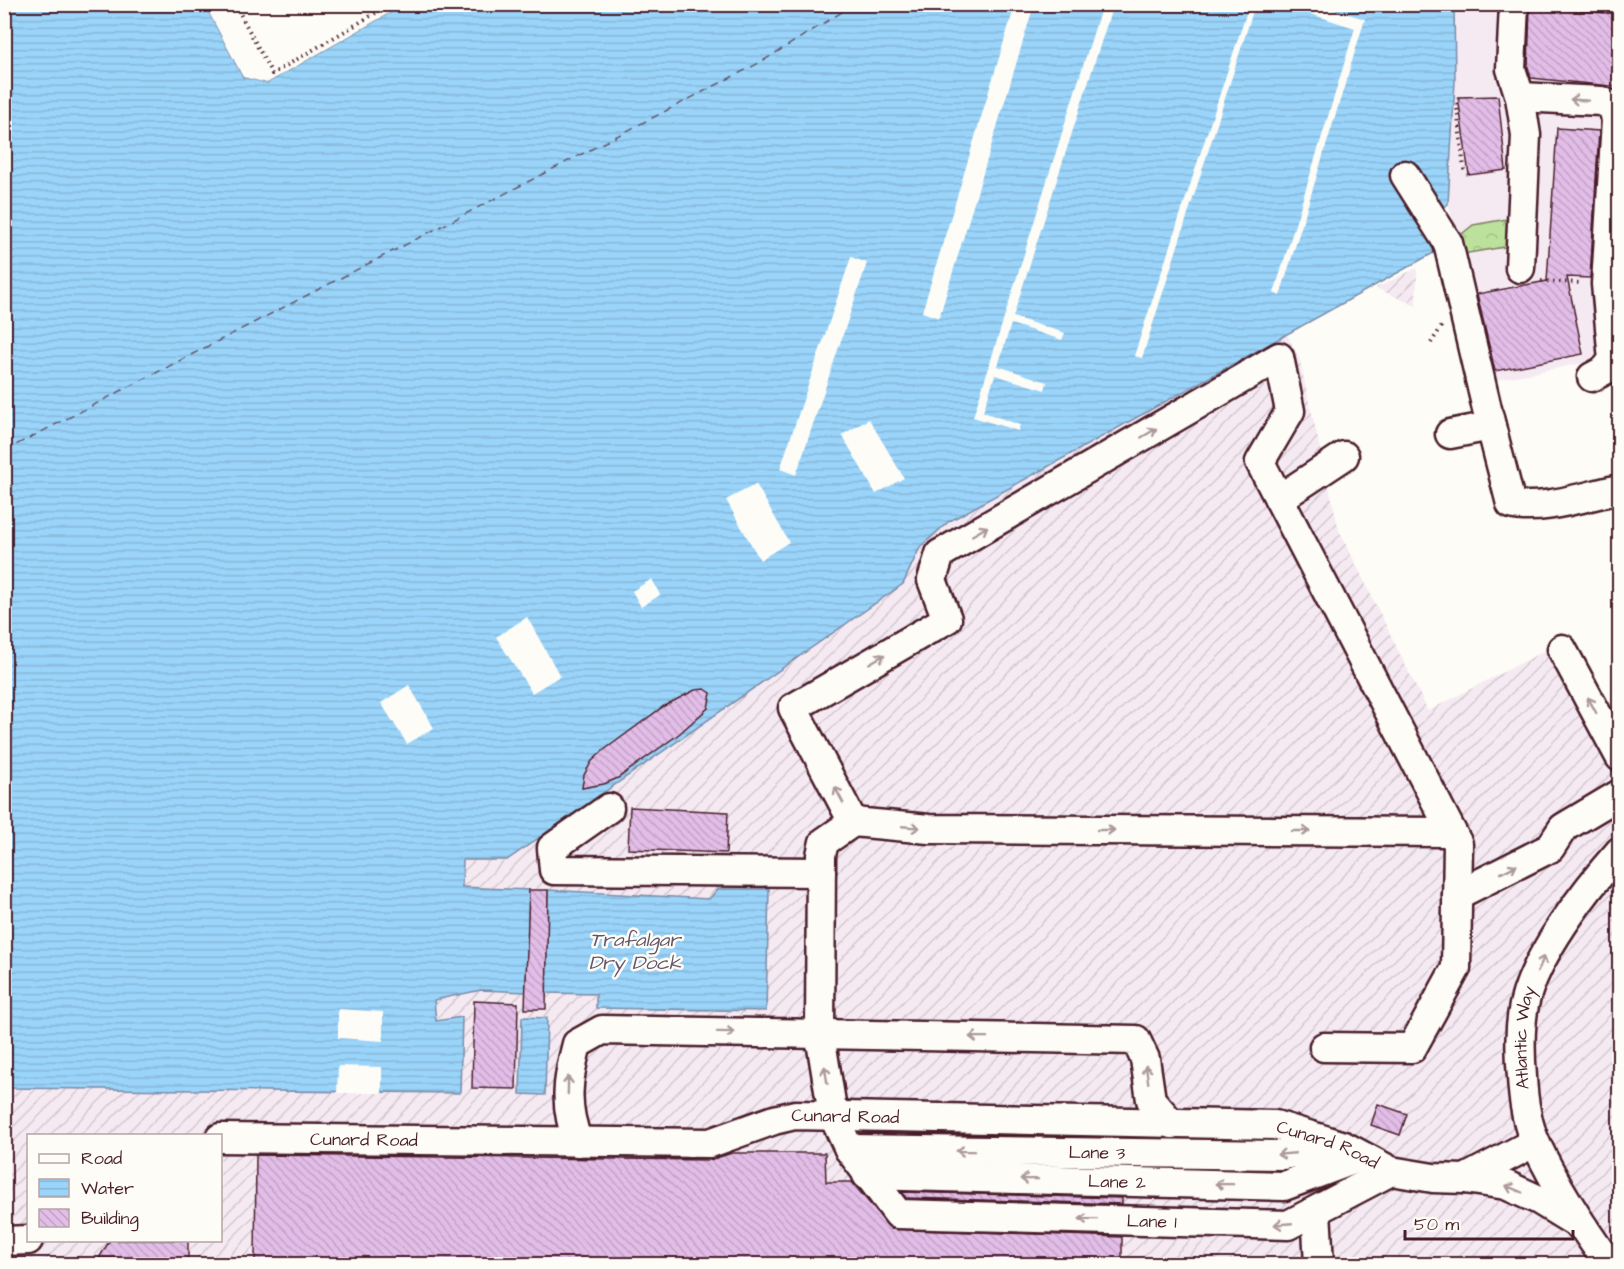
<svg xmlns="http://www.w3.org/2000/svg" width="1624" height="1269" font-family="'Architects Daughter',sans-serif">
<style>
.built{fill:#f5e9f2}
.industrial{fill:url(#industrial-furrows);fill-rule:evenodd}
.park{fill:url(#park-crowns);stroke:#828064;stroke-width:1.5}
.water{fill:url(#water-rules);stroke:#7a8ca7;stroke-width:1.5}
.pier{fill:#fdfcf7}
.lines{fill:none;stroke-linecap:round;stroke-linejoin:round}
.ferry{stroke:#625569;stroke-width:1.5;stroke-dasharray:8 6;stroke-linecap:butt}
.building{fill:url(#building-back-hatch);stroke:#4a1f2b;stroke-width:1.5}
.minor-casing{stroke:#4a1f2b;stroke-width:33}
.path{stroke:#4a1f2b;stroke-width:4;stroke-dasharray:1.5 4.5;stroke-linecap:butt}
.minor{stroke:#fdfcf7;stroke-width:28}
.oneway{stroke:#ac999b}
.labels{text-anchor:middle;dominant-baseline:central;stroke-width:5;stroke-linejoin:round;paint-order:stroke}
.street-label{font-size:18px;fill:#4a1f2b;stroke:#fdfcf7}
.water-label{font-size:20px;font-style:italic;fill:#625569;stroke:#fdfcf7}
</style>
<defs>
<pattern id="industrial-furrows" width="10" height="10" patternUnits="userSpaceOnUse" patternTransform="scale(1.5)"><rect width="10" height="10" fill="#f5e9f2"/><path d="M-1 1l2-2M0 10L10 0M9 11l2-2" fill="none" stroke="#d4c7d0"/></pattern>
<pattern id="park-crowns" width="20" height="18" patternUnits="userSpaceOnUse" patternTransform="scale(1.5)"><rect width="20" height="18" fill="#bbe19c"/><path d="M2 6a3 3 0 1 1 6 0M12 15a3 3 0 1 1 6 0" fill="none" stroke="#a2c187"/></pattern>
<pattern id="water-rules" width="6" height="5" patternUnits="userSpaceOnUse" patternTransform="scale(1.5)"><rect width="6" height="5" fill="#9ad4fa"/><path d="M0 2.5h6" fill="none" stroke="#86b6d6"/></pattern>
<pattern id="building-back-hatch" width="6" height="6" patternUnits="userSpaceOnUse" patternTransform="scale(1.5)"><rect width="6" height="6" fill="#e2bde7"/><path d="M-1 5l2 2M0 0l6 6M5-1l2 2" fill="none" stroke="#c3a2c6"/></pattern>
</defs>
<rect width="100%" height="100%" fill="#fdfcf7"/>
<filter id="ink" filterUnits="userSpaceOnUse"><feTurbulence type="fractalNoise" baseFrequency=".0167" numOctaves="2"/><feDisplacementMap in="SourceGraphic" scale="12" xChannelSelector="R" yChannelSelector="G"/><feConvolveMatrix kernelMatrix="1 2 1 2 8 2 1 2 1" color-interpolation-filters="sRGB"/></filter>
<g filter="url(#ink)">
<!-- built -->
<path class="built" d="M1516 4 1521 78 1619 87V356L1491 381 1463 254 1448 204 1455 81 1454 5Z"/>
<!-- industrial -->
<path class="industrial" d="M1417 268 1416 306 1376 288Z
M1286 333 1299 358 1339 530 1428 711 1573 636 1619 723V1264H5V1088L460 1093 462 1017 436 1021 434 999 481 990 596 994 597 1008 766 1011 718 889 709 899 462 887 463 860H507L902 584 920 547 948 522ZM28 1136H220V1240H28Z"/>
<!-- park -->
<path class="park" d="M1513 218 1510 246 1463 254 1458 237 1473 225Z"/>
<!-- water -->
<path class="water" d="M1395 4 1404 7 1405 5H1454L1455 81 1448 204 1422 230 1437 251 948 522 920 547 903 584 507 860H463L462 887 529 890 526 992 481 990 434 1000 436 1021 462 1017 460 1093 5 1088V5H205L243 77 267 83 403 5Z
M718 889H769L766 1011 596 1008V994L546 993 548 890 709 899Z
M522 1017 547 1018 545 1095 520 1094Z"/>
<!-- pier -->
<path class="pier" d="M208 4 245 75 266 80 397 4 403 5 267 83 243 77 205 5Z
M1015 5H1034L939 318 922 312Z
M1102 5H1113L1013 317 1065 333 1062 340 1011 324 998 366 1047 382 1045 390 995 375 983 412 1020 425 1018 431 973 417Z
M1249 5H1255L1142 358 1134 356Z
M1282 5H1318L1365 19 1280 296 1274 293 1355 28Z
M851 257 867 263 796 475 780 469Z
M869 419 904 478 876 494 842 435Z
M756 484 789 542 760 560 726 500Z
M652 579 660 595 641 607 632 591Z
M527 617 560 676 532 693 496 637Z
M409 685 434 728 407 744 381 703Z
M338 1009 383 1012V1041L338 1038Z
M338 1066 382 1067V1093H337Z"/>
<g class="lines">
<!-- ferry -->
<path class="ferry" d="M4 451 761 62 855 4"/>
</g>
<!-- building -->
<path class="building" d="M1530 7 1620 14V87L1531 78 1528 67Z
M1498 96 1506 170 1469 175 1458 97Z
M1557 128 1599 131 1590 278 1567 277 1583 354 1495 371 1477 294 1547 281Z
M705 689 711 693 708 708 679 734 618 778 604 784 582 788 584 775 592 761 604 750 664 706 695 690Z
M630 807 728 812 726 853 628 849Z
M529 890H548L546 1009H525Z
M474 1001 518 1003 516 1089 472 1088Z
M1378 1104 1407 1114 1400 1135 1371 1125Z
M732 1153H825L826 1182H852L891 1229 1122 1237V1264L255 1262 256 1155 710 1160Z
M902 1192 1122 1198V1204L906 1198Z
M110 1240H188V1260L99 1258Z"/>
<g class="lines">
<!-- minor casing -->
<g class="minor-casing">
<g id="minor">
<path d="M1514 4 1511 69 1520 97 1526 135 1520 268"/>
<path d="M1520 97 1601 101 1613 106 1616 120 1606 284 1613 360 1605 370 1592 377"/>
<path d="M1405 175 1448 243 1491 426"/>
<path d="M1450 434 1491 426 1511 504C1540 512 1589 495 1620 489"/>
<path d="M1279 499 1344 456"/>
<path d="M1562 649 1620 757"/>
<path d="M609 808 552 848 554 870 821 872"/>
<path d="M853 822 929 829 1450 832"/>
<path d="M1457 895 1550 848 1563 828 1620 794"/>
<path id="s1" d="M1324 1047 1412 1048 1456 968 1458 844 1260 462 1290 411 1279 357 940 554 932 580 947 619 793 708 853 822 824 842 821 855 820 1035 833 1115 849 1149 898 1214 1288 1225 1391 1171"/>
<path id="s2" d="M220 1138 710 1143 774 1120 795 1115 1275 1125 1344 1146 1391 1171 1433 1178 1465 1179 1506 1185 1539 1200 1583 1227"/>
<path d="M578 1142C564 1106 567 1081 577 1044L602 1030 1136 1040 1145 1059 1151 1100 1172 1124"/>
<path id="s3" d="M849 1149 1283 1155 1336 1147"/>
<path id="s4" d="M867 1175 1284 1186 1361 1157"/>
<path d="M1465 1179 1535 1142"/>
<path d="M1316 1211 1319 1264"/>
<path d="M4 1241 28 1240"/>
<path id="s5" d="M1609 1264C1582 1227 1556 1186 1536 1144 1527 1124 1523 1099 1522 1077 1520 1053 1519 1030 1524 1005 1535 955 1586 889 1620 851"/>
</g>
</g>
<!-- path -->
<path class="path" d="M235 4 272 74 391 4
M1458 97 1457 108 1464 169 1469 175
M1541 281 1581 283
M1431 343 1442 326"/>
<!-- minor -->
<use href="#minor" class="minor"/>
</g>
<!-- one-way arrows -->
<defs><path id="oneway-shaft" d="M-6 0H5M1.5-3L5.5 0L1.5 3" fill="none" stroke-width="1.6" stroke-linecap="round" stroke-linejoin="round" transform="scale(1.5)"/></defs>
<g class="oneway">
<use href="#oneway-shaft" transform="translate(1579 100) rotate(-176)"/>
<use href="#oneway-shaft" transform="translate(1149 433) rotate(-30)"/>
<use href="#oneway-shaft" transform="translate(980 531) rotate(-30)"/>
<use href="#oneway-shaft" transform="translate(877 659) rotate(-30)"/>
<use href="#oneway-shaft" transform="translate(1592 705) rotate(-118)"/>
<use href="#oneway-shaft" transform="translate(839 795) rotate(-118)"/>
<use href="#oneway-shaft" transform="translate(911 827) rotate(5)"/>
<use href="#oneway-shaft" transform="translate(1106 830)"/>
<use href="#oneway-shaft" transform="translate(1301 831)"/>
<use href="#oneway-shaft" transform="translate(1509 869) rotate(-27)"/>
<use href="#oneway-shaft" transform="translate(1541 964) rotate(-67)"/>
<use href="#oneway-shaft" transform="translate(726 1032) rotate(1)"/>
<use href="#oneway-shaft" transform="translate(978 1037) rotate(-179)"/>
<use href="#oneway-shaft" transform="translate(1147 1074) rotate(-98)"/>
<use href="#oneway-shaft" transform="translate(826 1075) rotate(-99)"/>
<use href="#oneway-shaft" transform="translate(568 1085) rotate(-89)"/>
<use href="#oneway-shaft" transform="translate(965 1151) rotate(-179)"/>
<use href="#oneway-shaft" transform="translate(1286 1154) rotate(175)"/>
<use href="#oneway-shaft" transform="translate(1029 1179) rotate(-179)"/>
<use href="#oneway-shaft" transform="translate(1224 1184) rotate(-179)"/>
<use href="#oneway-shaft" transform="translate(1514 1189) rotate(-157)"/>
<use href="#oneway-shaft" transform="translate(1088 1219) rotate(-179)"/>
<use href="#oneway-shaft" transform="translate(1283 1224) rotate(175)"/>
</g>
</g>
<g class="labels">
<!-- street labels -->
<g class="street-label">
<text stroke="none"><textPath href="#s5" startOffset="249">Atlantic Way</textPath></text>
<text stroke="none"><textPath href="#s2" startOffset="630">Cunard Road</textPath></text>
<text stroke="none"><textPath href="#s2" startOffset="144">Cunard Road</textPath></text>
<text stroke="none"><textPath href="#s2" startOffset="1116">Cunard Road</textPath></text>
<text stroke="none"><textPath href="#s3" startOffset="248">Lane 3</textPath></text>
<text stroke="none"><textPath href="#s4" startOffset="250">Lane 2</textPath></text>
<text stroke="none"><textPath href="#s1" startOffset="2298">Lane 1</textPath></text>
</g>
<!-- water labels -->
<g class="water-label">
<text x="635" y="940">Trafalgar<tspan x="635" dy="23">Dry Dock</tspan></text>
</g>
</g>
<!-- margin -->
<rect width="1624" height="1269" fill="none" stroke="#fdfcf7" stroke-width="24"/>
<rect x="12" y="12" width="1600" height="1245" fill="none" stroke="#4a1f2b" stroke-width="2" filter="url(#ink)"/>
<!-- legend -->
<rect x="27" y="1134" width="195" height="108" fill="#fdfcf7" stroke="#b5a4a5" stroke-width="1.5"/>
<rect x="39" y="1154" width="30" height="9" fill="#fdfcf7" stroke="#b5a4a5" stroke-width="1.5"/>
<text x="81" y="1164" font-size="18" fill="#4a1f2b">Road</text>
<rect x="39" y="1179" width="30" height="18" fill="url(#water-rules)" stroke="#b5a4a5" stroke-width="1.5"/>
<text x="81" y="1194" font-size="18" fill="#4a1f2b">Water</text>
<rect x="39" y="1209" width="30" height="18" fill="url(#building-back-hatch)" stroke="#b5a4a5" stroke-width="1.5"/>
<text x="81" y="1224" font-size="18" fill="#4a1f2b">Building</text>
<!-- scale -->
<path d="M1405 1230v9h168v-9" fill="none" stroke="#4a1f2b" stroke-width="3"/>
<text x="1414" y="1230" font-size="18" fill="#4a1f2b" stroke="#fdfcf7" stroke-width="4.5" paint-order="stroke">50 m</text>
</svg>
